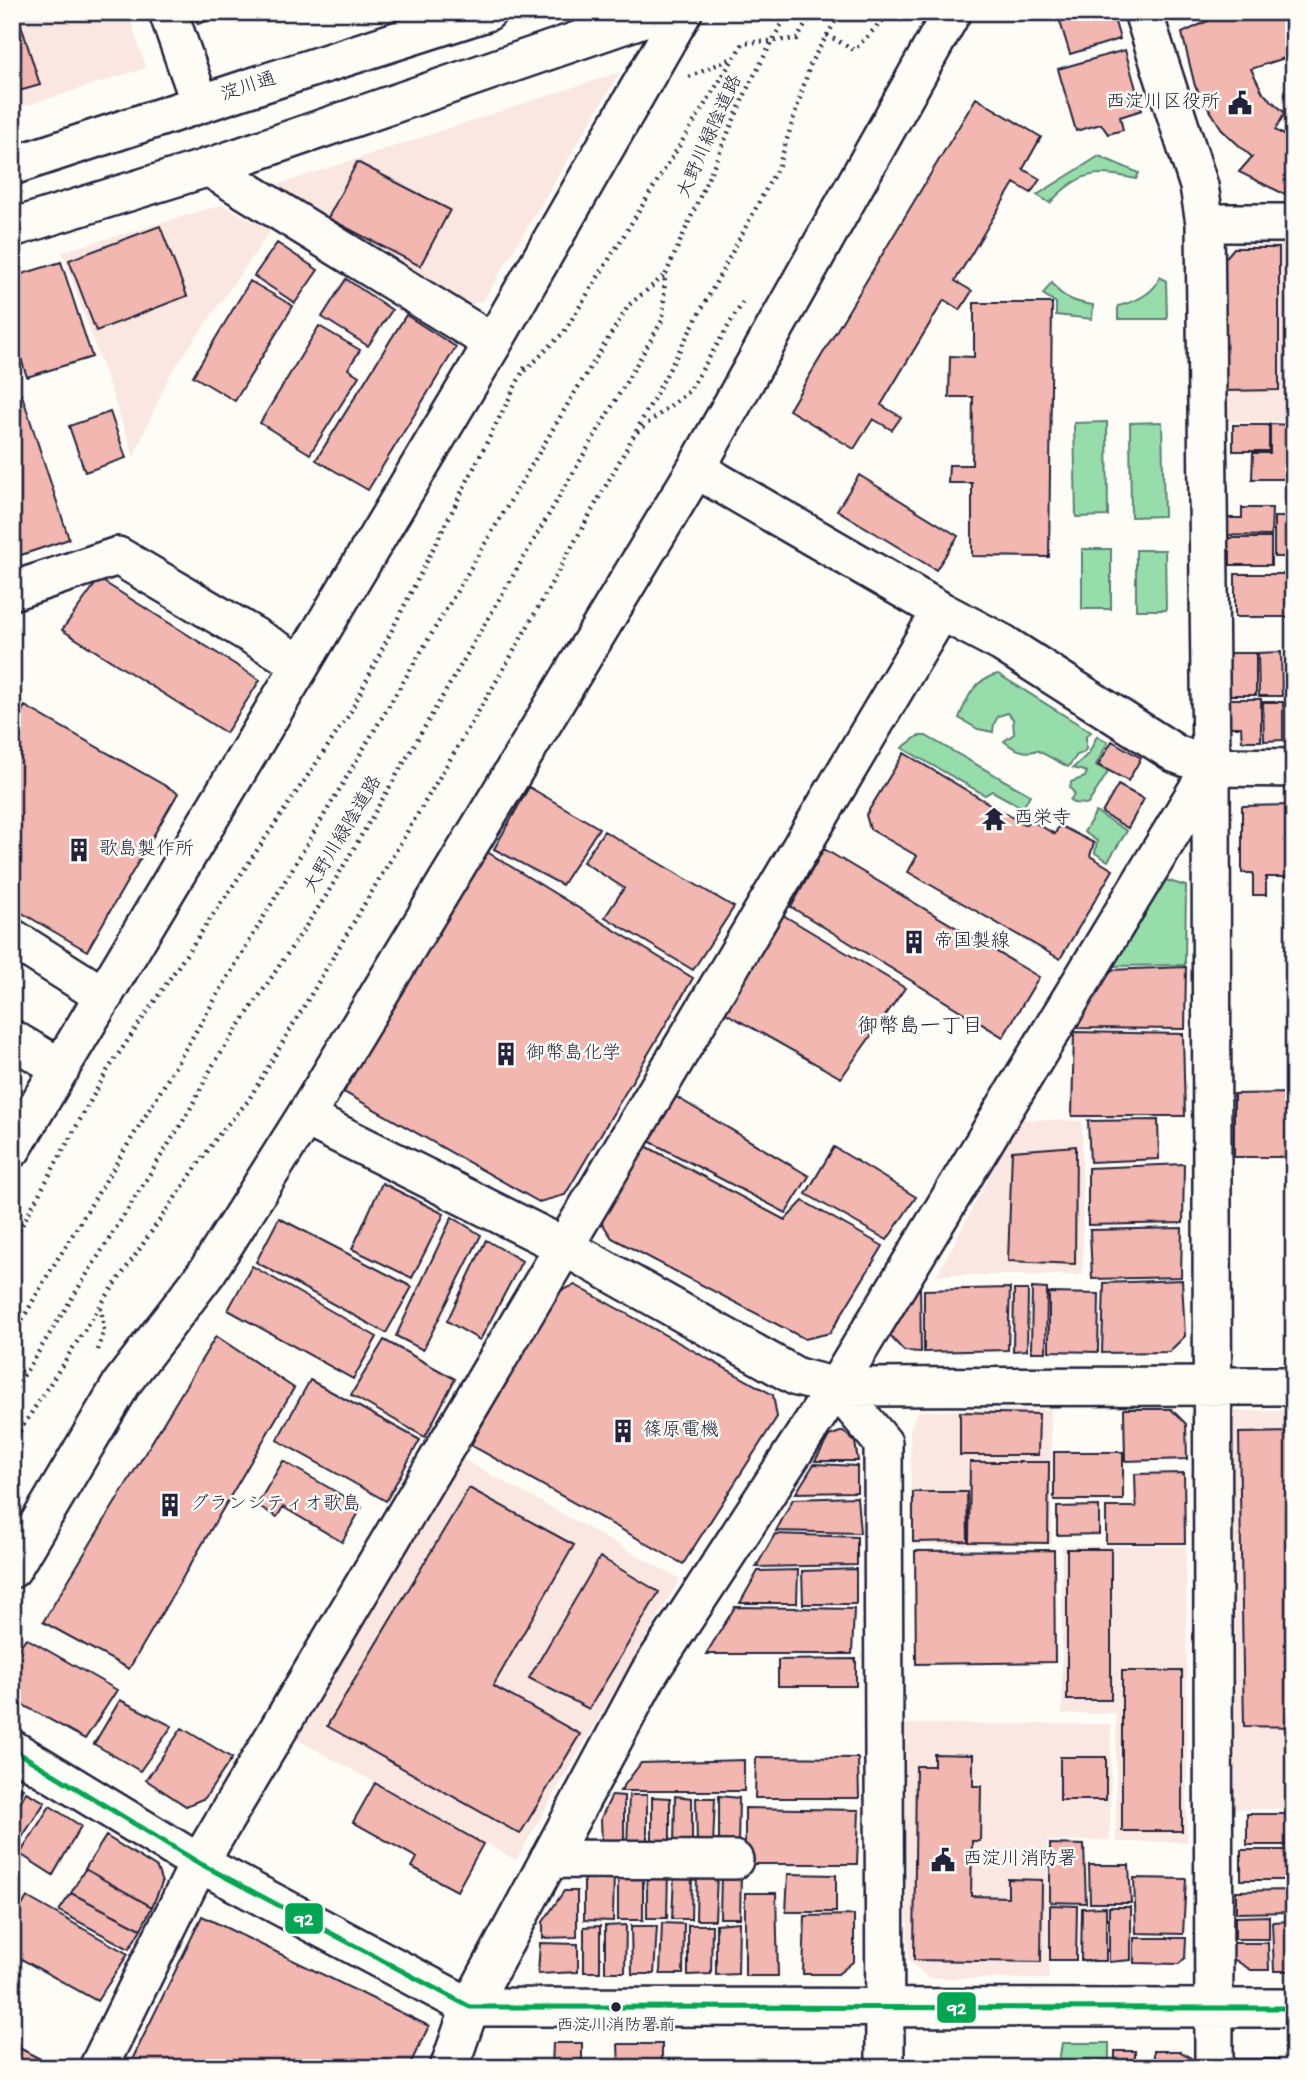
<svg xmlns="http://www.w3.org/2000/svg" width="1306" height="2080" font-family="'Gochi Hand','Klee One',sans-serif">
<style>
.built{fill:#fae7e2}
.green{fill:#96ddab;stroke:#5c8073;stroke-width:2}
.building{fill:#f2b7b0;stroke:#22223b;stroke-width:2}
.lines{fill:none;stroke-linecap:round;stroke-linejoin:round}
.minor-casing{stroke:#22223b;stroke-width:42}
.path{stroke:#22223b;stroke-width:4.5;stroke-dasharray:2 5;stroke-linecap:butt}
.minor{stroke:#fdfcf7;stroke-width:37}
.bus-1-casing{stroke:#fdfcf7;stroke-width:10}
.bus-1{stroke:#00a651;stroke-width:5}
.bus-dot{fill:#22223b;stroke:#fdfcf7;stroke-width:2.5}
.labels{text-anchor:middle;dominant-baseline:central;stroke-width:5;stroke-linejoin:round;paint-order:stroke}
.bus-label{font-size:17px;fill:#22223b;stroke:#fdfcf7}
.street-label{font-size:19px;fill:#22223b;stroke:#fdfcf7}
.poi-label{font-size:19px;fill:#22223b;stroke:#fdfcf7;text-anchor:start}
.neighbourhood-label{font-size:21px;fill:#22223b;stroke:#fdfcf7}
.line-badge{stroke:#fdfcf7;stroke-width:2.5}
.badge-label{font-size:19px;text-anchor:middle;font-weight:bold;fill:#fff}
</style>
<rect width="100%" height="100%" fill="#fdfcf7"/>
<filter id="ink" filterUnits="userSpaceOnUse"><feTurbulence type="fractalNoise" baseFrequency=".0143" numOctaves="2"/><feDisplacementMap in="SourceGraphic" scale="14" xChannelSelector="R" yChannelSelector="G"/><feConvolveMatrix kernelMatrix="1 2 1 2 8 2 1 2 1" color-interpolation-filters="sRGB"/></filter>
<g filter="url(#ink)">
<!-- built -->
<path class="built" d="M12 12H128L146 68 12 110Z
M620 72 484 300 463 307 268 188Z
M222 205 271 230 169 376 134 456 62 252Z
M1294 244V421L1218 422 1222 258 1234 245Z
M1020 1119 1082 1121 1083 1275H937Z
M1051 1409 1052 1544 912 1545 910 1429 918 1411Z
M1294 1410V1809H1232V1411Z
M459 1457 680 1579 516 1860 291 1736Z
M1062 1546H1186L1187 1842H1116V1713L1062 1714Z
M904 1724H1111L1110 1840 1047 1841 1049 1979 929 1978 908 1960Z"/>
<!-- green -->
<path class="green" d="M1099 156 1139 173 1136 179C1096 170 1079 171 1050 203L1037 195Z
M1160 277 1166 281 1167 319H1118V306C1134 302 1154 294 1160 277Z
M1052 282C1059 297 1077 303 1093 305L1092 319 1056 315V303L1043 294Z
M1107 422 1108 516 1076 517 1074 423Z
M1162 422 1164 516 1131 517 1130 423Z
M1082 549H1111V609H1082Z
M1136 550H1165L1166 610H1136Z
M998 674 1091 732 1086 736V749L1083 753 1077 755 1068 767 1037 750C1026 755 1013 749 1004 741L1014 734 1013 719 1008 713 998 716 994 724 993 732 978 729 959 718C967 698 974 679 998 674Z
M918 736H926L1030 795 1023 808 992 791 985 795 902 748Z
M1097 736 1108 742 1096 765 1108 772 1088 804 1073 803 1070 800 1075 794 1070 788 1071 782 1085 777 1087 772 1073 768 1089 753Z
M1096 812 1127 831 1108 861 1095 853 1097 841 1084 832Z
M1162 879 1186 886 1185 965 1111 966Z
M1062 2043H1109V2068H1058Z"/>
<!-- building -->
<path class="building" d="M12 12H17L40 85 12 93Z
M194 12H234L198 24Z
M1057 12H1112L1120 39 1070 54Z
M1210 12H1294V55L1251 69 1263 93 1285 113 1275 130 1294 140V195L1282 193 1239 172 1252 157 1223 131 1195 86 1182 33 1212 19Z
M1125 50 1142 110 1120 117 1123 130 1108 134 1101 124 1076 131 1058 69Z
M976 98 1041 137 1023 169 1040 179 1031 193 1014 183 955 281 972 291 960 310 944 300 881 405 901 417 892 430 873 419 854 449 789 410Z
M357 162 450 210 420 266 328 218Z
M160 226 187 296 96 331 69 260Z
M277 243 318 270 295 303 254 276Z
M1234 248H1279V390L1224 391 1223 261Z
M61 262 92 357 27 377 12 331V277Z
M346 279 392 310 368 346 322 317Z
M250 281 293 306 235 401 193 376Z
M974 303H1052L1049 557 972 556V483H948L949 465H972L973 397H949L950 356 974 357Z
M406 315 456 347 368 490 316 460Z
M319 326 360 350 348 369 359 376 310 454 260 423Z
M22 395 69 539 12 558V398Z
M110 412 126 458 85 472 69 426Z
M1270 424 1294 425V479H1252L1253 453H1270Z
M1233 425H1269V451H1233Z
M859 475 958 536 936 570 837 510Z
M1242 508H1272L1271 536 1221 535V518H1242Z
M1274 517H1294V563H1286V557H1274Z
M1226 538H1271V565H1230V551H1226Z
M1235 574H1294V617H1235Z
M99 579 260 680 226 733 62 630Z
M1290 648H1294V697H1290Z
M1281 652 1282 696H1259L1258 653Z
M1229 653H1256V695H1229Z
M1230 699H1261V741H1242L1241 727H1230Z
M1263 702H1283V740L1264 741Z
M1290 703H1294V741H1290Z
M25 706 178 793 87 951 12 907V727Z
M1112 741 1141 758 1128 781 1098 765Z
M904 753 1025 825 1030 820 1055 834 1059 825 1094 843 1090 856 1113 870 1060 959 908 872 917 856 870 829 866 815Z
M1118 785 1144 799 1128 828 1102 813Z
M529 787 599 828 562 885 494 849Z
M1294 805V877H1266V895H1253V873H1242V806Z
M604 831 734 907 693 970 605 917 624 888 583 862Z
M824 849 1039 977 1003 1037 791 907Z
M484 850 693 978 565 1195 539 1202 344 1092 385 1016Z
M783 915 905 988 841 1078 722 1011Z
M1186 967 1185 1029 1077 1028 1108 970Z
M1074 1032 1183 1034 1185 1116H1072Z
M1294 1093V1157H1234V1094Z
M673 1095 809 1176 786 1213 647 1140Z
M1158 1120 1159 1159 1090 1162 1088 1121Z
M640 1143 785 1220 803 1201 883 1246 830 1333 805 1339 612 1238 600 1220Z
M1076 1146 1075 1264 1008 1261 1012 1151Z
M834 1147 916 1197 887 1240 806 1194Z
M1184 1164 1183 1223 1088 1225V1168Z
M382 1183 444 1214 412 1278 352 1249Z
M452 1217 481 1235 423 1350 396 1336Z
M279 1218 412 1287 386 1333 256 1262Z
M1182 1228 1181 1277 1092 1279 1090 1230Z
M486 1240 522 1261 480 1340 447 1321Z
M252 1266 377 1337 353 1379 228 1310Z
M1182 1280 1185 1336 1169 1352 1102 1353 1104 1283Z
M575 1285 773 1395 777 1417 683 1564 471 1445 554 1293Z
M920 1285 921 1352 904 1351 890 1336Z
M1010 1288 1008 1350 924 1352V1290Z
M1032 1288 1047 1289 1046 1352H1031Z
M1014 1290H1028L1027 1350 1013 1351Z
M1049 1293 1099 1294 1098 1352 1049 1351Z
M216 1336 294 1388 129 1669 43 1622Z
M384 1340 455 1379 425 1437 351 1395Z
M310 1380 420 1440 386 1501 277 1440Z
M1124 1409H1171L1186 1424 1187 1459 1125 1461Z
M960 1412 1039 1414 1038 1455H960Z
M843 1431 855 1442 858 1461H815L829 1436Z
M1294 1432V1727L1244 1726 1239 1433Z
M1054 1452H1123V1500H1054Z
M283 1461 362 1507 342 1542 283 1507 277 1517 257 1505Z
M970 1462H1049L1048 1543 969 1542Z
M814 1464 857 1466V1492L796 1493Z
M1184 1473 1185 1543H1106V1507H1136L1135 1474Z
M469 1488 574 1545 493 1686 580 1734 520 1834 327 1726Z
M913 1492H967L968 1541 913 1542Z
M857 1497 860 1533 776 1531 793 1499Z
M1099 1506V1534L1057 1535V1507Z
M775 1534 857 1537V1565L756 1567Z
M1067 1549H1111V1700H1067Z
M1054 1550 1055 1662 916 1664 915 1551Z
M600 1557 659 1592 589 1709 529 1678Z
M856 1569V1604H803L802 1571Z
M798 1570 797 1603H740L758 1571Z
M735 1607 854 1609 852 1654H706Z
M26 1638 117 1690 85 1739 12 1699V1658Z
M856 1659V1686H778V1660Z
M1122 1671H1182V1831H1122Z
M120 1700 172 1726 140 1771 94 1744Z
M182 1728 232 1758 205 1798 186 1806 146 1780Z
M934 1754 973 1755V1786H981L980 1841H972L971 1896 1008 1897V1879L1042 1880 1041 1962 914 1960 916 1766H934Z
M756 1757 858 1758 859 1798H755Z
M1060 1757H1106V1800H1060Z
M744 1760V1791H620L641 1763Z
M12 1782 23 1788 12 1806Z
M375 1783 483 1844 457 1891 412 1867 417 1858 353 1822Z
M26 1792 45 1802 13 1851 12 1816Z
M612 1795 624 1796V1845H602L601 1818Z
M629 1795H647V1846H627Z
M675 1796 692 1798V1845H674Z
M719 1796 739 1798 738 1845H719Z
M652 1797 670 1798V1846H652Z
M696 1798H715L713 1845H697Z
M50 1806 81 1826 53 1875 20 1854Z
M745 1808 859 1810 857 1864H745Z
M1247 1814H1294V1845H1247Z
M106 1836 157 1868 162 1883 152 1907 85 1869Z
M1050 1844 1084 1845 1086 1903 1050 1902Z
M1241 1850H1294V1880H1241Z
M1089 1865H1129L1131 1903H1090Z
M85 1869 152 1907 141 1929 71 1893Z
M584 1869H614L613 1921 584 1920Z
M618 1871 643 1872V1920H618Z
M668 1871 667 1918H647V1872Z
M674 1874H692L691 1919H672Z
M697 1874H717L715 1920H696Z
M721 1874H741L740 1918H720Z
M788 1874 836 1875V1912H786Z
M1134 1878 1186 1879 1183 1934 1136 1933Z
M1294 1890V1912L1236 1913V1891Z
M564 1891H577V1937L543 1938V1922Z
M71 1893 141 1929 129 1949 59 1911Z
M745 1893H776L778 1976H745Z
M27 1897 128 1954 97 2001 12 1954V1923Z
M1050 1905 1077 1906 1076 1960H1050Z
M1106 1907V1961H1081L1082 1908Z
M1109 1907H1131V1960L1109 1962Z
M854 1915V1961L838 1974H803L805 1916Z
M202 1916 429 2026 408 2068H128Z
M1269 1916V1939H1235V1917Z
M1294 1921V1971H1274L1272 1922Z
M739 1922 738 1974 716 1975V1924Z
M662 1923 684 1924 683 1974H660Z
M626 1925 625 1972H605V1926Z
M688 1925H712L711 1974 688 1975Z
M600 1926V1972H584V1927Z
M631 1926H657L654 1974H632Z
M1134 1938H1186L1185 1958 1179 1964 1134 1963Z
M540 1943 578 1944V1972L538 1974Z
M1232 1943H1268L1269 1970H1251L1232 1958Z
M553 2043H582V2068H552Z
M12 2044 57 2068H12Z
M618 2044H662V2068H619Z
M1115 2051H1135V2065H1150V2068H1115Z
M1154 2051H1179L1191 2058V2068H1154Z
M1232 2059H1278V2068H1232Z
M855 2065V2068H731V2067Z"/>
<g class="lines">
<!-- minor casing -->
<g class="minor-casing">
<path id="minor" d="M168 12 200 103
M1143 12 1199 186 1205 223 1211 767 1214 2068
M12 166 249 88 487 12
M208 167 493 343
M1205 223H1294
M12 228 216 165 661 12
M12 591 118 556 301 664
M1211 767 1294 768
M12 938 104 996
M12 1039 61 1068
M305 1117 565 1247 797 1377 836 1387 1294 1386
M12 1149 493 343 683 12
M836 1387 883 1443 885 2068
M12 1569 122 1383 207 1272 305 1117 696 469 952 12
M12 1749 199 1863 470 2007 1294 2008
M549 1859 734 1860
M98 2068 199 1863 941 611
M449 2068 470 2007 649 1673 836 1387 1211 767 1176 754 1002 643 941 611 696 469"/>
</g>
<!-- path -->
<path class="path" d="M827 35 854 50 891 12
M689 77 732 58
M525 371 564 332 743 43 797 39 813 12
M637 432 689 391 743 302
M12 1243 107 1071 349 715 527 363
M12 1338 46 1278 157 1097 572 397 629 305 664 276
M98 1350 104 1330 101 1308
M12 1394 188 1113 213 1065 326 896 663 319 665 276 750 83 788 12
M12 1443 100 1306 220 1133 248 1101 510 658 634 435 779 165 811 62 841 12"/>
<!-- minor -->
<use href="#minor" class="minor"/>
<!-- bus-1 casing -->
<g class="bus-1-casing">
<path id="bus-1" d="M12 1749 199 1863 470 2007 1294 2008"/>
</g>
<!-- bus-1 -->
<use href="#bus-1" class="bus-1"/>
</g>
</g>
<!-- icons -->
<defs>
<g id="civic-bare" transform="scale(1.89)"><path d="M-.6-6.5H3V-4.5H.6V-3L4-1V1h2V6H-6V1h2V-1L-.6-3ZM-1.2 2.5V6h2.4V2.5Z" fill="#22223b" stroke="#fdfcf7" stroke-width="2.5" paint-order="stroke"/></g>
<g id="temple-bare" transform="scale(1.89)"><path d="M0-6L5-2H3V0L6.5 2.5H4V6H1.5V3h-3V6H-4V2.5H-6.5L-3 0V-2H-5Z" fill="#22223b" stroke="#fdfcf7" stroke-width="2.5" paint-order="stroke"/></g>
<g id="building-bare" transform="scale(1.89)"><path d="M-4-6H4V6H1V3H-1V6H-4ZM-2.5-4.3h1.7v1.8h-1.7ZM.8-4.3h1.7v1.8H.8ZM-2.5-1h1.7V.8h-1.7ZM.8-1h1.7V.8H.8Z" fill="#22223b" stroke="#fdfcf7" stroke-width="2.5" paint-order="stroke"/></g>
</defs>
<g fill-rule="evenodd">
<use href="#civic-bare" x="1240" y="103"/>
<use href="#temple-bare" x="994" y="819"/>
<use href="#building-bare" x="79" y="850"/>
<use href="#building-bare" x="914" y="942"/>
<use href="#building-bare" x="506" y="1054"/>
<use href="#building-bare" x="623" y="1431"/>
<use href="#building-bare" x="170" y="1505"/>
<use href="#civic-bare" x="943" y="1860"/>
</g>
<!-- markers -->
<circle class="bus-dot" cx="616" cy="2007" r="6"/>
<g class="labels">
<!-- bus labels -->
<g class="bus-label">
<text x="616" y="2027">西淀川消防署前</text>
</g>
<!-- street labels -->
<g class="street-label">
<text transform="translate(249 88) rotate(-18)">淀川通</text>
<text transform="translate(711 137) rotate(-66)">大野川緑陰道路</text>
<text transform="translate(344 835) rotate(-59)">大野川緑陰道路</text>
</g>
<!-- poi labels -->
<g class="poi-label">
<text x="1220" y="103" text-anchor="end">西淀川区役所</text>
<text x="1014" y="819">西栄寺</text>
<text x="99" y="850">歌島製作所</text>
<text x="934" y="942">帝国製線</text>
<text x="526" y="1054">御幣島化学</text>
<text x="643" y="1431">篠原電機</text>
<text x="190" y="1505">グランシティオ歌島</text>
<text x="963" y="1860">西淀川消防署</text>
</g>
<!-- neighbourhood labels -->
<g class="neighbourhood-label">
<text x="920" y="1028">御幣島一丁目</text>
</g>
</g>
<g class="line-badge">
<rect x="284" y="1902" width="40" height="33" rx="7" fill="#00a651"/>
<rect x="936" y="1991" width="41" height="33" rx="7" fill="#00a651"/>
</g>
<g class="badge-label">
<text x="304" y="1925">92</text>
<text x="957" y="2014">92</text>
</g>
<!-- margin -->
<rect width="1306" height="2080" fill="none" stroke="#fdfcf7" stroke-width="42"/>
<rect x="21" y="21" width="1264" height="2038" fill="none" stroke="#22223b" stroke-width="2.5" filter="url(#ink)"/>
</svg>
